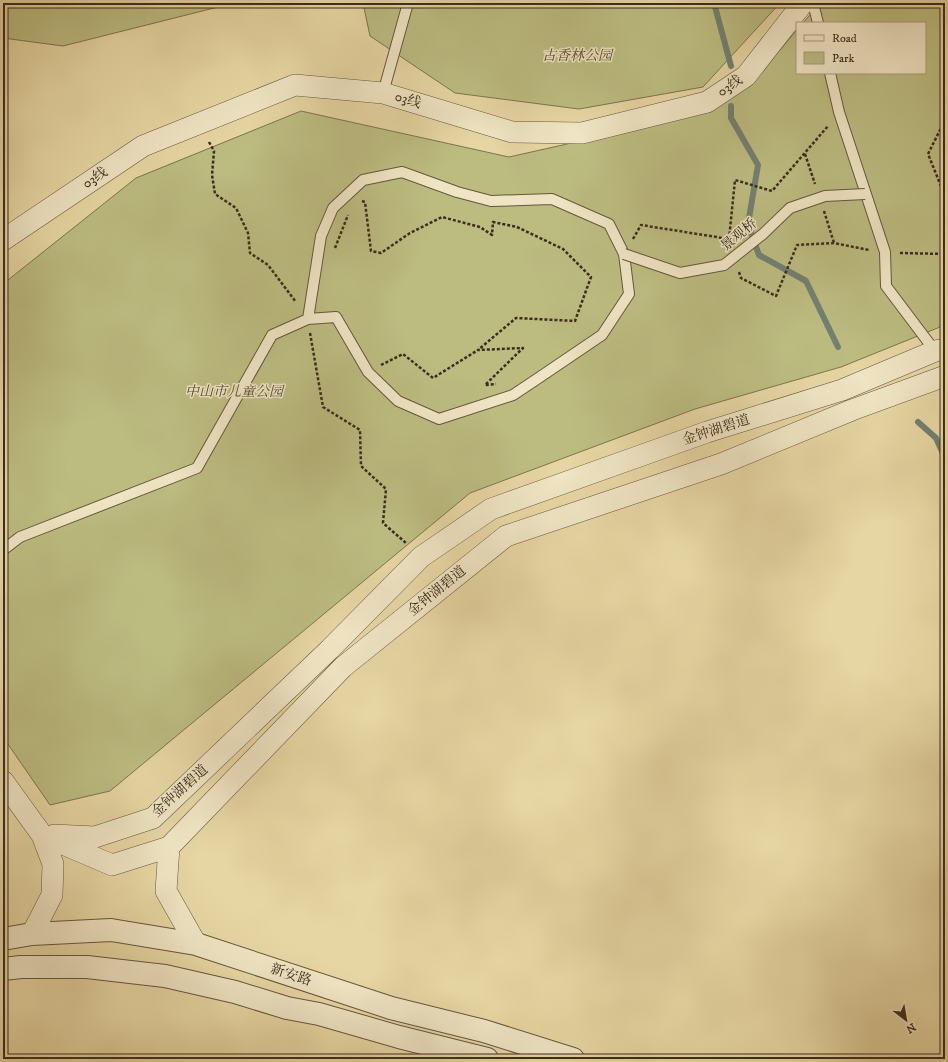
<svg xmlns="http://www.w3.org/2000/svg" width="948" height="1062" font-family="'IM FELL DW Pica','Noto Serif SC',serif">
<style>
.green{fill:#bcbc81;stroke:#7c744e}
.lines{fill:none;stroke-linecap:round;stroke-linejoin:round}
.stream{stroke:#728171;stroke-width:6}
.service-casing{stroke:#66563e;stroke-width:12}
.minor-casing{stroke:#66563e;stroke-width:22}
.tertiary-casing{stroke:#66563e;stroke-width:24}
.path{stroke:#3c2c1c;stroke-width:2.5;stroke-dasharray:3 2;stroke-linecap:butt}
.service{stroke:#efe4c3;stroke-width:10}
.minor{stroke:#efe4c3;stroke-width:21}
.tertiary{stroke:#efe4c3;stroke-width:22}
.service-bridge-casing{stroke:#66563e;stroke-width:12;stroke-linecap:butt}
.service-bridge{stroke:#efe4c3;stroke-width:10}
.labels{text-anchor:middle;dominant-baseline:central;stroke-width:3;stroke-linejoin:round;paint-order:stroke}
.park-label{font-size:14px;font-style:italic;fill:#564930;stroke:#efe4c3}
.street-label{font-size:14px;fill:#3c2c1c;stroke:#efe4c3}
</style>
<rect width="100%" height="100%" fill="#e6d6a3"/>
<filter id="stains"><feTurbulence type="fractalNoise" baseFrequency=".005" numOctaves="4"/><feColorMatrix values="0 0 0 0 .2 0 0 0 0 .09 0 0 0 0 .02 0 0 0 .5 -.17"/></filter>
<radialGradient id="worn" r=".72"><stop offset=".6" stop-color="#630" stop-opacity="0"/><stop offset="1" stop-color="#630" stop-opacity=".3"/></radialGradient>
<!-- green -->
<path class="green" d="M3 3H234L63 46 3 38Z
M363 3H780L703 87 579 109 455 93 370 36Z
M820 3H945V325L841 367 695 409 470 493 110 791 50 805 3 737V284L136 178 301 111 509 157 710 112 749 86 797 30V73H925V23H803Z"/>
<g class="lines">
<!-- stream -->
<path class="stream" d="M714 3 731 66
M731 106V118L758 165 748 224 759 255 806 281 838 347
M918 422 936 438 945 458"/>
<!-- service casing -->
<g class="service-casing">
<path id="service" d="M813 3 818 23
M830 73 839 112 885 252 886 286 935 351
M383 93 408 3
M3 550 20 537 197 468 272 335 308 319 336 317 368 372 398 401 439 419 513 395 537 379 602 335 629 294 624 254 609 224 552 199 491 201 457 192 402 172 363 180 333 208 321 236 308 319"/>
</g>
<!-- minor casing -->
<g class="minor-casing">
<path id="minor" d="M3 240 143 146 295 85 383 93 512 132 582 133 707 102 746 76 803 3
M3 781 42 835 53 864 52 895 32 934
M42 835 112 865 169 847 343 667 506 536 721 464 852 410 945 376
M54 835 95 837 153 818 330 649 421 557 491 509 707 432 842 390 935 351 945 349
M169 847 166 891 196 944"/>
</g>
<!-- tertiary casing -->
<g class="tertiary-casing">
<path id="tertiary" d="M3 939 32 934 111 930 196 944 391 1008 484 1031 573 1059
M3 969 21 967H87L165 976 235 992 287 1008 319 1014 399 1037 487 1059"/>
</g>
<!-- path -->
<path class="path" d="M945 120 928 154 945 196
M209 142 214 151 212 175 215 194 236 208 248 233 250 253 268 265 296 302
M805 154 815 184
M362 201 365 202 371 251 381 253 410 233 442 217 480 227 492 235 493 222 517 227 563 249 591 277 575 321 516 318 478 350 523 348 485 385 496 384
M824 211 834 243
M633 239 641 225 729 239 735 180 772 191 828 126
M335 248 348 215
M900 253 945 254
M739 272 741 278 776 296 797 245 834 243 869 250
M310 333 323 407 360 430 361 466 386 489 383 523 406 543
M381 365 403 354 433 378 478 350"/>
<!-- service -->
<use href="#service" class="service"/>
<!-- minor -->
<use href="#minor" class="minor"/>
<!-- tertiary -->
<use href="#tertiary" class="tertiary"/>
<!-- service-bridge casing -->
<g class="service-bridge-casing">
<path id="service-bridge" d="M624 254 680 273 724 265 763 234 790 208 825 196 865 194"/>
</g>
<!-- service-bridge -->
<use href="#service-bridge" class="service-bridge"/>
</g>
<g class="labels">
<!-- park labels -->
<g class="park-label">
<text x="577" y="56">古香林公园</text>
<text x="234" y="392">中山市儿童公园</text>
</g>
<!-- street labels -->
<g class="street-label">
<text transform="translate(730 86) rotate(-35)">03线</text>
<text transform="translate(408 100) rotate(17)">03线</text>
<text transform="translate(95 178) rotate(-34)">03线</text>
<text transform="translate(739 235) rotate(-40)">景观桥</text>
<text transform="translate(716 430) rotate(-18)">金钟湖碧道</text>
<text transform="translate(437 591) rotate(-39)">金钟湖碧道</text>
<text transform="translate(180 791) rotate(-42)">金钟湖碧道</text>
<text transform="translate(291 975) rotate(18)">新安路</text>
</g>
</g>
<!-- margin -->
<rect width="948" height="1062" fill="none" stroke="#e6d6a3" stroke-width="16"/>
<rect x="4" y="4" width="940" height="1054" fill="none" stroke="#3c2c1c" stroke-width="2"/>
<rect x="8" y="8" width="932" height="1046" fill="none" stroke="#3c2c1c"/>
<!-- legend -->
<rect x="796" y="22" width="130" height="52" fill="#efe4c3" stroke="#a79a80"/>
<rect x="804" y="35" width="20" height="6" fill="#efe4c3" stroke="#a79a80"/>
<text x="832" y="42" font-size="12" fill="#3c2c1c">Road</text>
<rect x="804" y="52" width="20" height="12" fill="#bcbc81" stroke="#a79a80"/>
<text x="832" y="62" font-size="12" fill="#3c2c1c">Park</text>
<!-- north arrow -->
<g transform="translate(906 1020) rotate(149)" stroke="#efe4c3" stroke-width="3" paint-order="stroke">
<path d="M0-3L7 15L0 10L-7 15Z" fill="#3c2c1c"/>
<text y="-6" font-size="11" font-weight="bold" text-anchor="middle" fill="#3c2c1c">N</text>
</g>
<rect width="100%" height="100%" filter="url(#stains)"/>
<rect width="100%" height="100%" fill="url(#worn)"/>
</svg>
